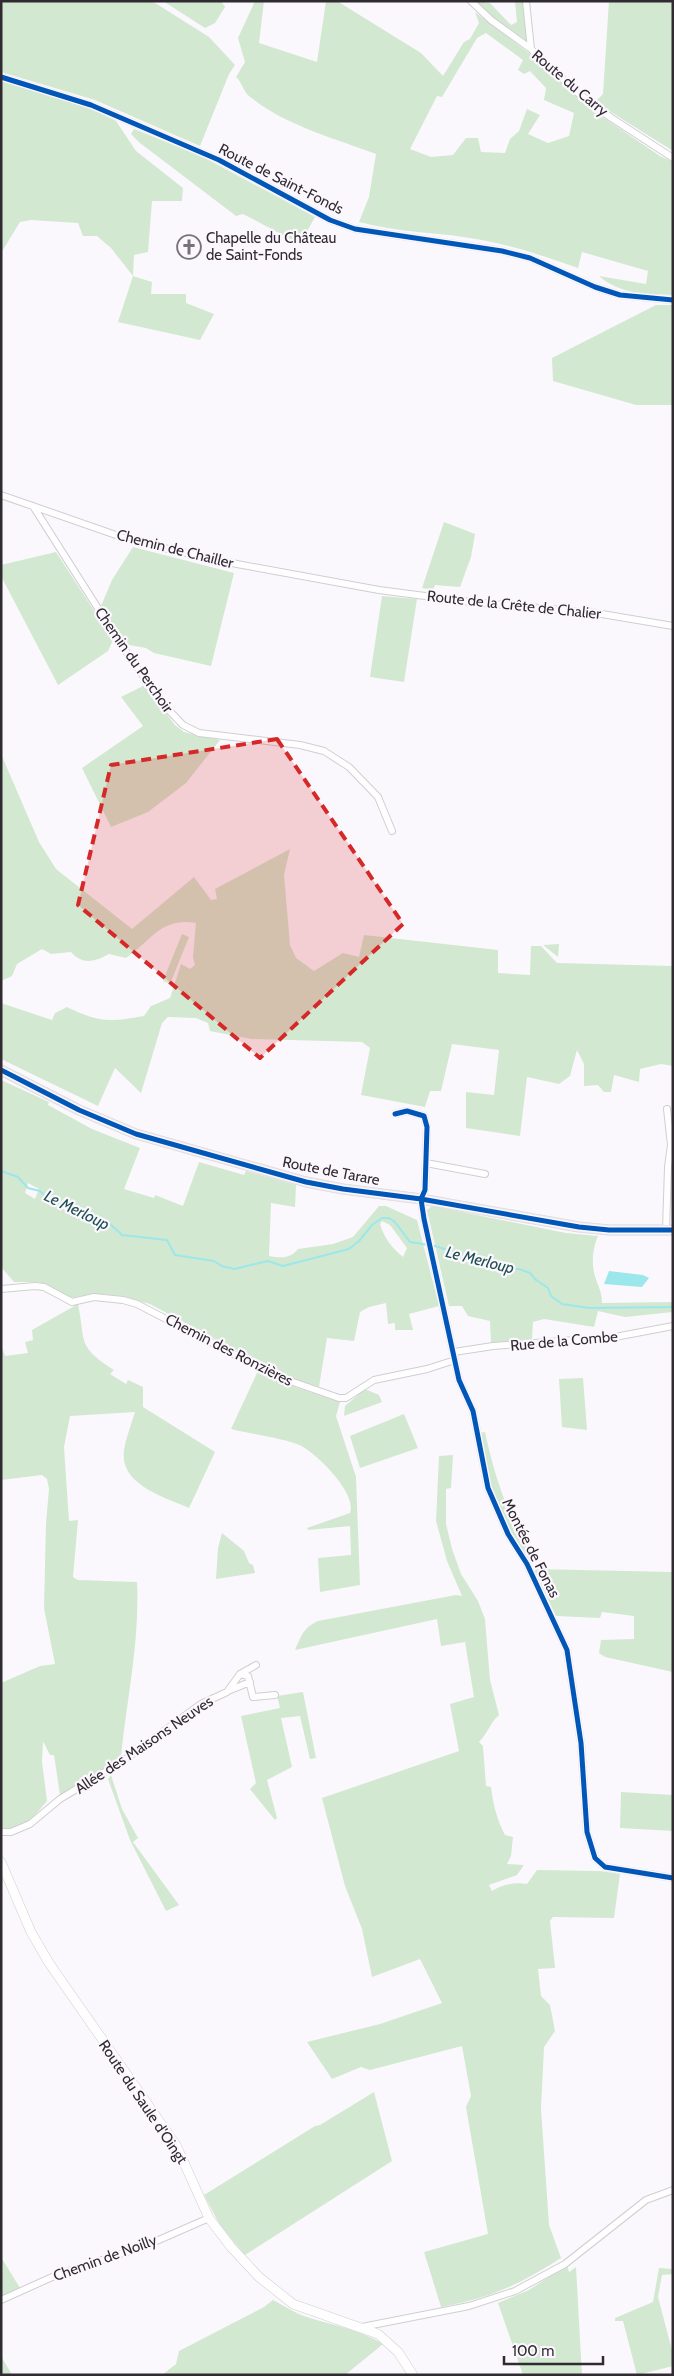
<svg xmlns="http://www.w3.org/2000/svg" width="674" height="2376" font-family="Cabin,sans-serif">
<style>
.green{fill:#d2e8d0;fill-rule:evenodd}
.water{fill:#9be7ec}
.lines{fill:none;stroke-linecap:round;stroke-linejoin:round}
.stream{stroke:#9be7ec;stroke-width:2}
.minor-casing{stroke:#d1ced2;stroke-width:8}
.tertiary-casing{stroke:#d1ced2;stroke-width:10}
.primary-casing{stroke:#d8d6d9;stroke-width:11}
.minor{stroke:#fefeff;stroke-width:6}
.tertiary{stroke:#fefeff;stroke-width:9}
.primary{stroke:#ede6e6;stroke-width:10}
.cycleway-casing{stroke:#fcf7fe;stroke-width:8}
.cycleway{stroke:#0057b8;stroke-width:5}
.marked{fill:#d62828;fill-opacity:0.2;stroke:#d62828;stroke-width:4;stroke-dasharray:10 6;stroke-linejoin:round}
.labels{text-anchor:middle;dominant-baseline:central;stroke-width:4.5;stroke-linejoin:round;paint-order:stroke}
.street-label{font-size:15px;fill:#2f2b30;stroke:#fcf7fe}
.poi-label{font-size:15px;fill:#2f2b30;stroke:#fcf7fe;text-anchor:start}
.water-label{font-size:16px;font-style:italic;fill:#1d4f50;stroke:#fcf7fe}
</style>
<rect width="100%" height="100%" fill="#fbf8fd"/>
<!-- green -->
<path class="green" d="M1 1H152L209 37 235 65 229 74 200 146 95 100 1 72Z
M163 1H221L225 7 215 23 205 28Z
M255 1H264L259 43 317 62 326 1H337L421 53 443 76 464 42 470 39 479 23 475 12 530 54 591 109 660 156 673 162V295C647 294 619 294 599 276L646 284 648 271 582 252 578 268C546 257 515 246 482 240 441 232 399 233 359 222L369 197 376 154C334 138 284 125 249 96 243 91 242 82 236 77L245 62 238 38ZM486 33 523 60 518 70 524 74 530 71 546 88 544 100 574 113 569 136 548 143 528 134 540 115 527 109 519 131 510 139 505 153 481 152 478 138H466L453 155 431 157 410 149 437 96 442 97 477 38Z
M475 1 490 3 511 25 517 22 515 1H523L527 42H524L491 18Z
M609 1H673V151L595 102 603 94Z
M1 80 91 108 116 121 136 151 183 188 182 201H152L148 252 134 255 133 276 152 282 151 294H186V303L214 314 200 340 118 322 133 276 111 248 97 236H83L78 223 31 220 20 222 1 253Z
M134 129 203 157 315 217 300 244 243 214 236 216 140 143 131 134Z
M656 305H673V405H636L553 381 552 358Z
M444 522 475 534 471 557 460 587 435 585 433 590 422 588Z
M133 547 234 573 211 666 154 653 146 648 124 644 101 606 112 580Z
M56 552 113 640 108 651 58 685 1 576V565Z
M382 596 417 599 404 682 370 677Z
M145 685 175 725 184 732 220 740 186 783 148 812 111 827 82 768 143 726 121 697Z
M1 754 39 842 56 869 132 929 194 877 211 900 217 899 215 889 290 849 284 875 290 945 296 958 314 971 343 953 359 957 364 935 498 950V973L530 975 531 946H541L557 963 673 966V1066L661 1064 640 1069 639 1082 614 1075 611 1092H604L598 1085 584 1086V1064L577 1050 570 1076 559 1084 527 1077 520 1136 466 1128V1092L494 1095 499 1050 452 1044 441 1091H430L425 1107 361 1095 370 1048 362 1042 251 1039 210 1031 208 1023 196 1018 168 1017 162 1023 141 1093 115 1068 98 1106 1 1059V1003L52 1020 55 1013 67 1007C100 1023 109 1022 144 1016L151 1006 170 998 181 964 190 969 195 965 193 957 196 923C161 917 151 941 126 958L109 954C95 962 82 965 71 952L51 954 42 949 17 964 12 976 1 981Z
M182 934 189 937 170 984 163 981Z
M559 944 558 957 543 945Z
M1 1080 49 1102 48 1105 92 1129 140 1148 124 1189 154 1198 155 1195 183 1206 199 1162 244 1175 246 1171 296 1185 295 1207 271 1203 269 1256C281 1258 290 1259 298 1249L333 1244 353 1237 379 1206H386L417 1220 439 1306 409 1314 413 1330H395V1323L388 1324 386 1303 369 1307 360 1312 354 1341 327 1338 319 1387 286 1377 150 1304 120 1296 104 1294H91L70 1298 39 1282H14L1 1267ZM28 1183 39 1189 35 1199 25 1193ZM382 1221 390 1225 407 1248 403 1257C392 1248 384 1238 380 1224Z
M432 1206 566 1233 598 1236C593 1247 591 1264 595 1276 598 1287 602 1291 602 1303L673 1302V1312L625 1317 598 1311 594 1327 544 1319 533 1322 532 1339 491 1343 490 1321 468 1316 462 1306H449L427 1210Z
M78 1304C86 1344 77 1346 114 1370L110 1374 126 1384 128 1380 143 1387V1407L215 1452 189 1508C165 1497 119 1485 124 1450 126 1438 131 1425 135 1412L70 1416 64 1447 69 1521 78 1520 73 1577 78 1580 137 1582C140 1640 127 1698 121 1756L95 1775 60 1795 54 1755H50L43 1741 42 1762 47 1801C35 1816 22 1831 1 1828V1683L40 1666 55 1664 44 1608 46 1523 49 1489 47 1479 42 1475 1 1480V1345L5 1356 28 1353 25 1342 33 1340 32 1330Z
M258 1371 292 1386 340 1402 336 1416 356 1477 360 1585 320 1592 318 1558 351 1555 350 1526 308 1530 307 1528 350 1513C357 1494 320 1457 303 1447 293 1440 246 1433 231 1429Z
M583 1378 587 1430 562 1427 559 1379Z
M365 1389 379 1395 382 1402 344 1416 345 1406Z
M404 1414 418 1448 360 1468 350 1436Z
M485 1432C495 1478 509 1522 537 1561L529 1562 511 1533 491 1490 480 1433Z
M453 1455 451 1488 446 1489V1524L452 1549 461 1574 478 1601 485 1619 490 1680 499 1715C490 1723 488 1733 479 1742L483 1746 486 1786 491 1787C493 1804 497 1820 505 1835L513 1837 511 1856 507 1864 524 1865 517 1875 489 1885 492 1891C503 1884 514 1882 527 1884L537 1870 600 1871 620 1874 614 1918 553 1917 550 1921 555 1968 538 1969 541 1996 550 2005 555 2031 544 2047 541 2109 549 2225 561 2258C519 2285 490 2298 441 2307L424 2252 488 2234 466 2107 471 2096 462 2046 370 2070 361 2067 332 2079 307 2042 380 2024 442 2003 420 1959 372 1977 362 1929 345 1886 322 1798 459 1751 450 1704 474 1697 465 1642 441 1646 437 1619 295 1650C301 1636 304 1627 318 1621L456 1595 462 1596 447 1561 436 1521 439 1456Z
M222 1533 244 1551 249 1563 253 1565 255 1573 216 1579 218 1548Z
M534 1569 673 1572V1672L605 1657 599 1653 601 1640 634 1639V1616L602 1612 600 1618 556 1616Z
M303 1692 316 1758 310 1759 300 1716 281 1718 292 1767 267 1780 277 1818 275 1820 250 1789 256 1783 241 1716 280 1708 277 1696Z
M111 1775 122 1809 138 1838 133 1842 179 1905 166 1911 130 1840 108 1779Z
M621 1792 673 1795V1831L620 1828Z
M374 2092 392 2161 245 2255 221 2227 204 2195 315 2126 320 2125Z
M1 2257 20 2288 1 2297Z
M567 2265 569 2272 576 2267 582 2375H523L498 2303 529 2290Z
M659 2268 673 2269V2274L662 2275 658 2297 673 2354V2366L637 2375 623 2321H615V2318L653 2302Z
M273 2300C283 2305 292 2311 301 2315 329 2325 357 2328 383 2344L345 2375H162L176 2364 179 2351 264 2307Z
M1 2356 11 2373 12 2375H1Z"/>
<!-- water -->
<path class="water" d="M609 1271 643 1275 649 1278 642 1287 604 1284Z"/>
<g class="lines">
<!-- stream -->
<path class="stream" d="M1 1171 18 1177 28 1188 40 1191 51 1201 67 1208 84 1210 108 1222 122 1235 167 1240 175 1255 214 1261 222 1266 234 1269 268 1261 283 1266 349 1249 359 1241 372 1225 382 1218H389L395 1222 410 1242 435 1246 505 1268 519 1269 530 1273 536 1280 548 1288 551 1296 562 1304 589 1308 673 1307"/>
<!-- minor casing -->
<g class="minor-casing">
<path id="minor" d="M471 1 491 20 531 49 574 90 610 117 673 158
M526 1 531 49
M1 77 91 105 219 160 330 220 355 229 502 251 530 258 595 287 620 295 673 300
M1 495 136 542 237 564 379 590 471 602 596 613 673 626
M33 506 120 643 164 705 183 725 199 733 300 745 324 751 349 767 378 797 392 831
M395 1114 407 1111 424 1116 427 1127 425 1190 421 1199 424 1219 459 1380 473 1411 488 1488 508 1534 527 1564 567 1650 581 1743 587 1832 595 1858 605 1867 673 1878
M426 1163 485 1174
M666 1230 668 1167 671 1145 667 1109
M1 1289 35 1286 44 1287 72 1302 94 1297 123 1300 137 1304 276 1376 339 1398H346L374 1380 427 1369 455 1360
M454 1352 493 1346 615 1337 673 1326
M240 1674 248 1676 253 1697 275 1695
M228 1691 250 1682
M1 1832H11L30 1824 60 1799 123 1761 201 1704 227 1692 240 1674 256 1665
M1 2300 59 2274 145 2246 209 2218
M362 2327 469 2306 515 2291 565 2264 646 2200 673 2190"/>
</g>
<!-- tertiary casing -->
<g class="tertiary-casing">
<path id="tertiary" d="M1 1862 31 1932 49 1963 176 2145 209 2218 231 2247 259 2277 293 2304 378 2334 398 2352 413 2375"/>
</g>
<!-- primary casing -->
<g class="primary-casing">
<path id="primary" d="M1 1070 79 1110 136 1134 306 1182 343 1189 421 1199 579 1227 609 1230H673"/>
</g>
<!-- minor -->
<use href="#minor" class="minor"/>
<!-- tertiary -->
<use href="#tertiary" class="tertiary"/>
<!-- primary -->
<use href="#primary" class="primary"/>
<!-- cycleway casing -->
<g class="cycleway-casing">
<path id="cycleway" d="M1 77 91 105 219 160 330 220 355 229 502 251 530 258 595 287 620 295 673 300
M1 1070 79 1110 136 1134 306 1182 343 1189 421 1199 579 1227 609 1230H673
M395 1114 407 1111 424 1116 427 1127 425 1190 421 1199 424 1219 459 1380 473 1411 488 1488 508 1534 527 1564 567 1650 581 1743 587 1832 595 1858 605 1867 673 1878"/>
</g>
<!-- cycleway -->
<use href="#cycleway" class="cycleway"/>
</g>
<!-- marked area -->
<path class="marked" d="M277 739 403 924 260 1058 78 905 111 765Z"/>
<!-- icons -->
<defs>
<g id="church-ring" transform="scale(1.25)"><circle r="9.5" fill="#fcf7fe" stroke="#767378" stroke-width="1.5"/><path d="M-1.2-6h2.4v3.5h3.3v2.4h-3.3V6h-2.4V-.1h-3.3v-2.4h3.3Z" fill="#767378"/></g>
</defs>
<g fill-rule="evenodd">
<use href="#church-ring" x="189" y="247"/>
</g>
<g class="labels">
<!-- street labels -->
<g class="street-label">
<text transform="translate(570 83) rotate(40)">Route du Carry</text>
<text transform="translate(281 179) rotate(27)">Route de Saint-Fonds</text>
<text transform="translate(175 549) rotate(14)">Chemin de Chailler</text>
<text transform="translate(514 605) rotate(6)">Route de la Crête de Chalier</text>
<text transform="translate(134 660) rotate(55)">Chemin du Perchoir</text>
<text transform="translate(331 1171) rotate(11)">Route de Tarare</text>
<text transform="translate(564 1341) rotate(-5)">Rue de la Combe</text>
<text transform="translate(229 1350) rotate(27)">Chemin des Ronzières</text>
<text transform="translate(531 1548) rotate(63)">Montée de Fonas</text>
<text transform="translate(144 1745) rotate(-34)">Allée des Maisons Neuves</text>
<text transform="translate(143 2102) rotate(56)">Route du Saule d'Oingt</text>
<text transform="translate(105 2258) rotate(-20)">Chemin de Noilly</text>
</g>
<!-- poi labels -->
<g class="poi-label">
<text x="206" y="238">Chapelle du Château<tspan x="206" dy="17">de Saint-Fonds</tspan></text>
</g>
<!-- water labels -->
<g class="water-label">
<text transform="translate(77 1210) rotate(26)">Le Merloup</text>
<text transform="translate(480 1260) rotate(14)">Le Merloup</text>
</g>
</g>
<!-- border -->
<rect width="674" height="2376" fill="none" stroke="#2f2b30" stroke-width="5"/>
<!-- scale -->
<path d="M504 2356v8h99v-8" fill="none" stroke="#2f2b30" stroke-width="2.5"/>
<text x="512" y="2356" font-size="15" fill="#2f2b30" stroke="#fcf7fe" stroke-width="4" paint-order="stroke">100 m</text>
</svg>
